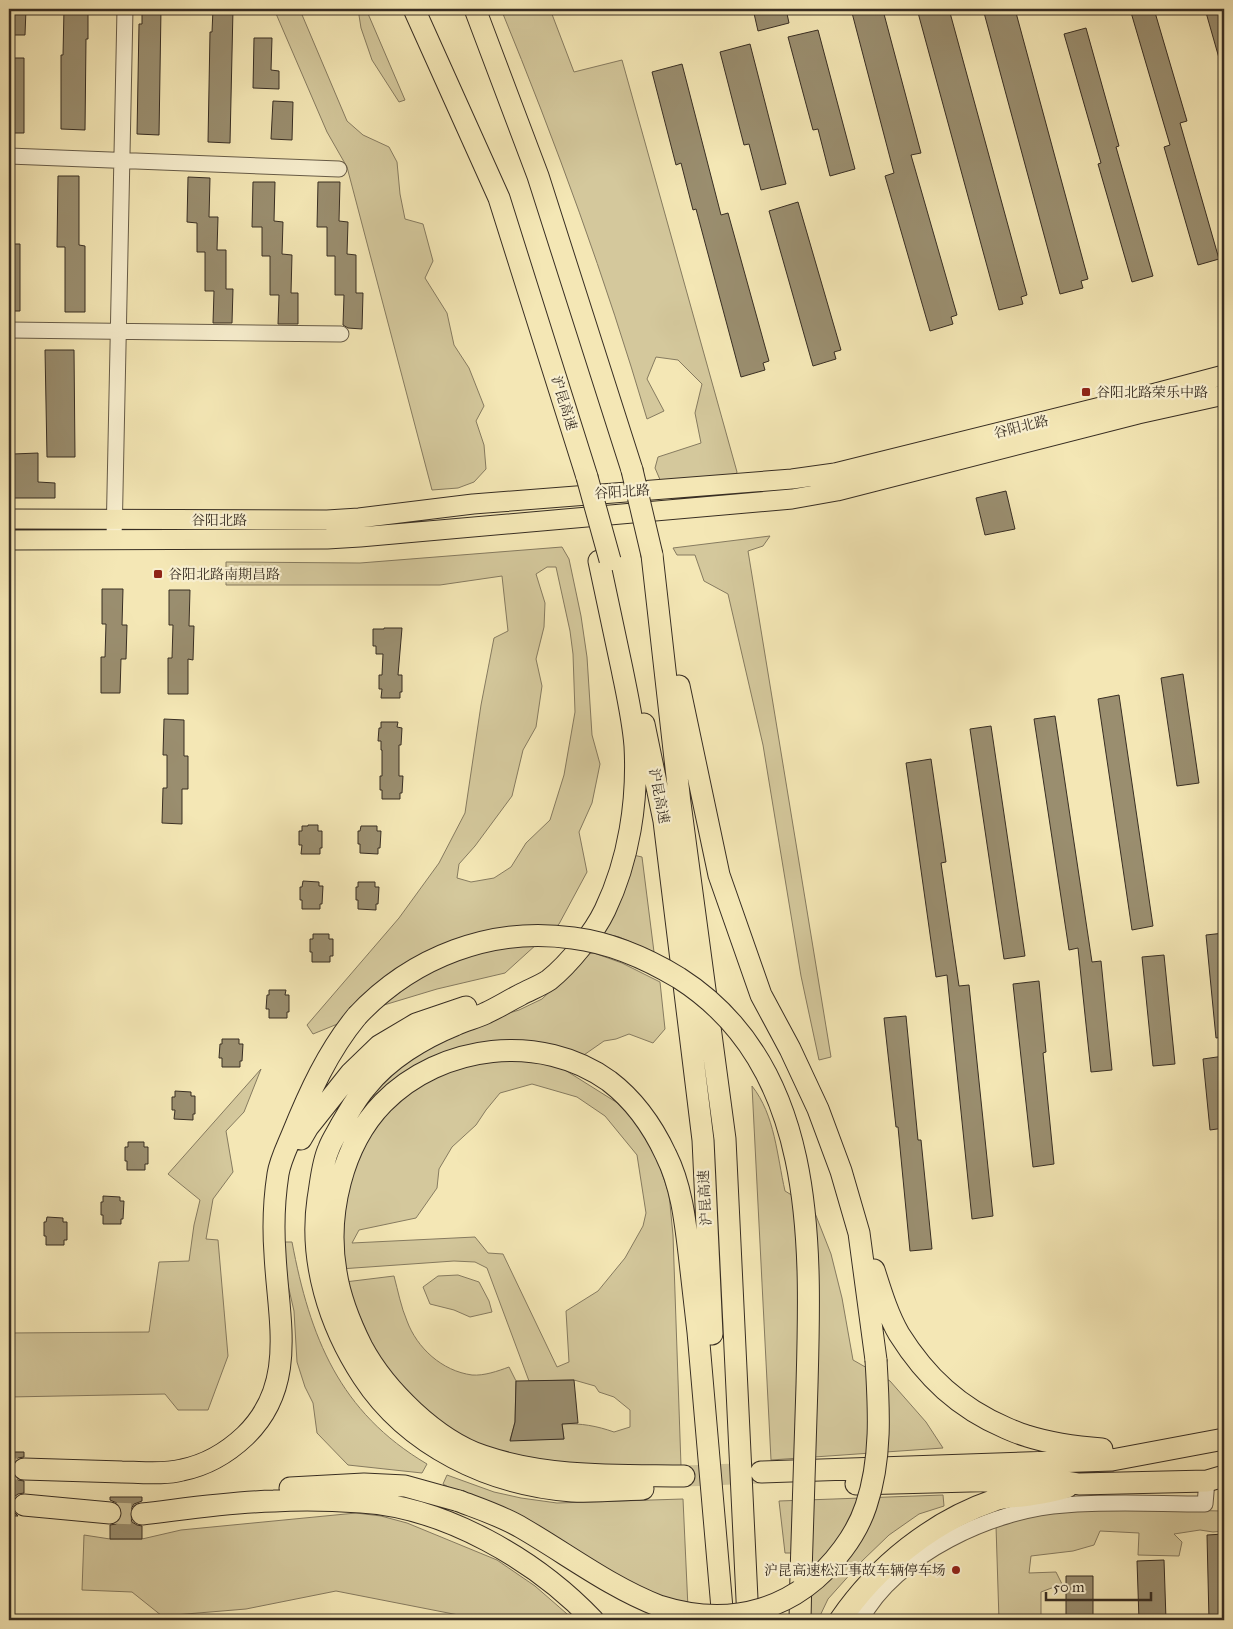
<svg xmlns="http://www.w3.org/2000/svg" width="1233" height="1629" font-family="'IM FELL Great Primer','Noto Serif SC',serif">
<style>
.green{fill:#d4c89c;stroke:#867b60;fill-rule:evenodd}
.building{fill:#9a8e6f;stroke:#382e23}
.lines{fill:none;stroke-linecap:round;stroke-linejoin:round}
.highway-tunnel{stroke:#cec298;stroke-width:21;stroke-dasharray:21 11;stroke-linecap:butt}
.minor-casing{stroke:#675c48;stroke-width:17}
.major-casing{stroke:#382e23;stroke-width:21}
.highway-casing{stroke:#382e23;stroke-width:23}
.minor{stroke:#f8efcf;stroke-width:15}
.major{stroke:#f4e7b5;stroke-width:19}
.highway{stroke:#f4e7b5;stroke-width:21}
.highway-bridge-casing{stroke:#382e23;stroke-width:23;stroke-linecap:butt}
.highway-bridge{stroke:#f4e7b5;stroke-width:21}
.poi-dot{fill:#8f2418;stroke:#f8efcf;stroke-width:2}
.labels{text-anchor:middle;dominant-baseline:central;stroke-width:4.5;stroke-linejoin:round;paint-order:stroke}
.poi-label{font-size:14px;fill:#382e23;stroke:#f8efcf;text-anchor:start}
.street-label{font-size:14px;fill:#382e23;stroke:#f8efcf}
</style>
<rect width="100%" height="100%" fill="#f4e7b5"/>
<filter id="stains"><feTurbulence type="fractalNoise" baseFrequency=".004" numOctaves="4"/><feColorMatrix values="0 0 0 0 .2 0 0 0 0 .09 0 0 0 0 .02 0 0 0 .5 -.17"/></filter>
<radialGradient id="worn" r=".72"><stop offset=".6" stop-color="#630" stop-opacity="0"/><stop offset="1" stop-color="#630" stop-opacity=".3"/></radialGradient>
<!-- green -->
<path class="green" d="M274 9H301L300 10 347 121 363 135 389 147 397 162 400 194 405 219 423 224 433 261 425 278 447 313 454 345 469 368 484 406 476 421 484 445 486 469 474 482 458 488 432 490 347 167 327 132Z
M358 9H366L405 100 399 102 372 60 361 28Z
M501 9H550L574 72 622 60 737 472 734 480 664 489 655 468 658 457 701 443 695 413 702 384 678 360 656 357 647 379 664 411 647 419C606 280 556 143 501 9Z
M770 536 763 546 748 551 831 1057 819 1060 801 976 763 745 728 594 704 581 695 555H677L673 548Z
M562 547 569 559 581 616 587 657 592 735 600 764 592 803 579 832 587 872 559 924 505 973 437 989 384 1005 313 1034 307 1025 399 918 439 863 465 813 481 705 494 638 508 631 502 576 440 585H226V562L360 563ZM547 567H556L570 631 573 654 575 712 564 775 550 820 526 843 511 867 494 878 471 882 457 878 459 864 475 846 512 796 523 750 536 727 542 686 536 659 544 627 545 603 536 574Z
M633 855 642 857 654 952 619 937 602 933Z
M594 953 622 963 660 982 665 1029 653 1043 629 1034 616 1039 604 1041 581 1057 532 1042 400 1079 361 1103 397 1064 477 1023 519 1010 542 999 563 979 583 954Z
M496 1060H522L547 1064 565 1070 616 1102 633 1118 651 1140 669 1194 673 1235 681 1466 581 1468 514 1460 438 1425 383 1370 345 1282 394 1276C398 1291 401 1307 407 1321 417 1348 442 1371 472 1375 484 1376 498 1371 509 1367L516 1381 515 1422 510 1440 564 1439 562 1424C581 1423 597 1426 614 1432L630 1427V1410L614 1397 599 1392 595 1386 574 1380 529 1381 487 1268 475 1262 454 1261 340 1269 339 1214 363 1141 394 1104 432 1079 453 1067ZM532 1084 577 1097 605 1116 637 1155 646 1213 643 1226 625 1258 598 1291 566 1311 569 1362 557 1367 503 1254 488 1253 475 1237 352 1243 359 1230 416 1218 437 1188 439 1169 452 1147 476 1125 486 1110 500 1093Z
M261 1069 244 1112 226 1131 233 1172 213 1199 206 1239 218 1240 228 1356 208 1410H178L165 1394 9 1397V1333L149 1332 159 1262 189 1261 194 1225 200 1200 168 1174Z
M752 1086C775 1115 777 1156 785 1191L813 1208 831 1254 842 1298 853 1360 890 1381 926 1422 943 1448 771 1460Z
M281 1242H292C310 1337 339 1412 427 1464L422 1473 348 1465 317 1433 313 1403 305 1387 297 1362 294 1311 282 1259Z
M458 1275 479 1282 489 1301 492 1312 470 1317 454 1310 430 1304 423 1287 438 1276Z
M447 1475 494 1492 521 1498 557 1503 683 1499 688 1608 661 1603 443 1484Z
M943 1495 944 1506 919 1514 889 1535 862 1561 828 1599 818 1620H808L807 1553H785L779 1501Z
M1106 1509 1224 1511V1531L1213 1532 1200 1530 1174 1534 1182 1542 1179 1556 1138 1555 1139 1533 1100 1531 1094 1545 1073 1551 1031 1556 1029 1573 1056 1572 1062 1584 1041 1592V1620H999L996 1526 1036 1514Z
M356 1513 381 1516 407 1523 497 1560 535 1586 574 1620H484L336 1591 246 1609 162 1616 132 1592 82 1590 84 1535 110 1539H142L181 1530Z"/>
<!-- building -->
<path class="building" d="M9 9H26L25 35H9Z
M64 9H88V39H86L85 130 61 129V55H63Z
M142 9H161L159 135 137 134 139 24H142Z
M213 9H233L230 143 208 142 210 32H212Z
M753 9H786L789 23 758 31Z
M851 9H881L882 14H884L921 153 911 155 957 315 951 317 953 324 930 331 885 176 894 173Z
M917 9H949L1027 295 1021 297 1023 304 999 310Z
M983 9H1015L1088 279 1081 281 1083 288 1060 294Z
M1130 9H1154L1187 121 1180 123 1219 259 1198 265 1164 147 1170 145Z
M1205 9H1224V65H1221Z
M1086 28 1119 146 1116 147 1153 276 1132 282 1098 164 1101 163 1064 34Z
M818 30 855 169 830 176 818 129 813 130 788 37Z
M254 38H272L271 70 279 71V89L253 88Z
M750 44 786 184 761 190 749 144 744 145 720 52Z
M9 58H24V133H9Z
M682 64 721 215 728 213 769 361 763 363 765 370 741 377 696 209 693 210 681 163 676 165 652 72Z
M273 101 293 102 292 140 271 139Z
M58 176H79V245L85 246V312H65V247H57Z
M188 177 210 178 209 217H218L217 250H226V289H233L232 323H213L214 291H205V252H197V223L187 222Z
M253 182H275L274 221 283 222 282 254 292 255 291 293H298V324H278L279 295H270V256H262V227H252Z
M318 182H340L339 221 348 222 347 254 356 255V293H363L362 329 348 328 343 325 344 295H335V256H327V227H317Z
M798 202 841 350 834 352 836 359 813 366 769 211Z
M9 244H20V311H9Z
M45 350H74L75 457H47Z
M38 453V482L55 483V498H9V473H13V454Z
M1006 491 1015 529 985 535 976 498Z
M102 589H123L122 625H127L126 659H121L120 693H101V657H105L106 624H102Z
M169 590H190L189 626H194L193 660 188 659V694H168V658H172L173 625H169Z
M384 628H402L398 675H402V692H400V698H381L382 689H379V675H382L383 654H376V646H373V629H384Z
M1183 674 1199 783 1177 786 1161 678Z
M1119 695 1153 926 1132 930 1098 699Z
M1055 716 1092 962 1101 961 1112 1070 1091 1072 1078 948 1069 950 1034 719Z
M164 719 184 720V756H188V789H182V824L162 823 163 788H167V755H163Z
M381 722H398L397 727 402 728 401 745H399V776H403L402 793H400V799H382V790H380V776H382V750H381V741H378L379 728H381Z
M991 726 1025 956 1004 959 970 729Z
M931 759 946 862 941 863 959 986 969 985 993 1216 972 1219 947 975 936 977 906 763Z
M308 825H318V831H322V848H320V854H301L302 845H299V831H302V826H308Z
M361 826H377V831H381L380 848H378V854L360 853V844H358V831H360Z
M303 881 319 882V886H323L322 904H320V909H302V900H300V887H302Z
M358 882H375V887H379L378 904H376V910L358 909V900H356V887H358Z
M1224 933V1037L1216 1038 1206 935Z
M313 934H329V939H333V956H330V962H312V952H310V939H313Z
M1164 955 1175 1064 1153 1066 1142 957Z
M1039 981 1046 1052 1043 1053 1054 1164 1033 1167 1013 984Z
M269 990H286L285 995H289V1012H287V1018H269V1009H266L267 995H269Z
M906 1016 918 1140H921L932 1249 910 1251 898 1127H896L884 1018Z
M222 1039H239V1044H243L242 1061H240V1067H222V1058H219L220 1044H222Z
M1224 1056V1128L1210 1130 1203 1059Z
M175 1091 191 1092V1096H195V1114H193V1120L174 1119 175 1110H172V1097H175Z
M128 1142H144V1147H148V1164H145V1170H127V1161H125V1147H128Z
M103 1196 120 1197V1201H124L123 1219H121V1224H103V1215H101V1202H103Z
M47 1217 63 1218V1222H67V1240H64V1245H46V1236H44V1222H46Z
M574 1380 578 1423 562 1424 564 1439 510 1441 515 1422 516 1381Z
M9 1452H24V1457L18 1458 14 1462 12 1468 13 1475 18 1480 24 1481V1493L18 1494 14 1497 12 1503 13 1511 18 1516H9Z
M110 1497H142V1501L134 1504 131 1509 130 1515 132 1522 137 1525 142 1526V1539H110V1525L116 1524 120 1521 122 1514 121 1507 117 1503 110 1500Z
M1224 1534V1620H1209L1207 1535Z
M1164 1560 1166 1620H1139L1137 1561Z
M1066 1576H1093V1620H1066Z"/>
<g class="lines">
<!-- highway-tunnel -->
<path class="highway-tunnel" d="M9 1469H24
M684 1476 759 1473
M110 1513 142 1514"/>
<!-- minor casing -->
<g class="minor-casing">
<path id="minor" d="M9 156 339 169
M9 330 341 334
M114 540 125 9
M861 1620C895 1555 994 1509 1065 1505 1111 1501 1158 1504 1205 1504L1207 1481"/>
</g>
<!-- major casing -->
<g class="major-casing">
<path id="major" d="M9 519 327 520 359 518 473 504 792 479 835 473 1133 399 1224 375
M9 540 327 539 360 537 792 499 837 491 1138 414 1224 395"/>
</g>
<!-- highway casing -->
<g class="highway-casing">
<path id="highway" d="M414 9 499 198 587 477
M475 9 538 176 632 470
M652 555 680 803 725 1139 748 1620
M599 561C607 597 614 633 622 669 627 694 633 720 635 746 638 801 629 860 605 910 594 933 569 964 549 980 540 986 529 990 520 995 508 1001 497 1008 486 1013 476 1018 465 1020 455 1025 423 1038 388 1059 366 1087 356 1098 349 1112 341 1125 337 1133 332 1140 329 1148 322 1163 321 1182 318 1199 309 1261 329 1325 363 1377 408 1446 490 1485 572 1491 595 1492 619 1490 643 1489
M679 686 719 875 761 995 790 1049 818 1109 841 1171 859 1233 876 1360
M644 724 664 821 703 1140 712 1334
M301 1139 308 1127 351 1073 379 1046 416 1024 466 1007
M874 1270C881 1292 888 1315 899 1334 926 1377 959 1408 1006 1428 1013 1431 1020 1434 1027 1436 1052 1444 1076 1447 1102 1449
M24 1469C56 1470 89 1471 122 1472 142 1472 163 1475 182 1470 207 1465 227 1453 245 1436 298 1385 278 1319 275 1254 273 1227 274 1200 278 1174 280 1161 287 1147 292 1135 309 1093 328 1051 357 1016
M761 1472 1112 1460 1224 1439
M684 1476C616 1475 548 1478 483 1456 436 1440 385 1390 362 1347 350 1323 340 1298 336 1272 326 1215 342 1145 383 1103 441 1044 541 1032 609 1081 634 1100 653 1127 666 1155 681 1185 685 1219 689 1253 692 1279 695 1305 698 1332 707 1428 715 1524 723 1620
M856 1484 1048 1479 1079 1484 1207 1481 1224 1476
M290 1488 364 1484 405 1486 459 1501
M24 1505 110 1513
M142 1514C185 1509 230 1502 274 1501 302 1499 333 1500 361 1502 445 1507 536 1560 593 1620
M800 1620 801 1574
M840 1620C877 1566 933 1521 995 1500 1003 1497 1013 1497 1022 1496 1037 1494 1052 1492 1067 1487"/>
</g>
<!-- minor -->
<use href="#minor" class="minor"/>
<!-- major -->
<use href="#major" class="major"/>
<!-- highway -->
<use href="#highway" class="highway"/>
<!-- highway-bridge casing -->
<g class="highway-bridge-casing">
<path id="highway-bridge" d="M632 470 652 555
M587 477 610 560
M357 1016C412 957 492 926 573 938 612 943 646 958 679 978 817 1066 811 1241 807 1385 805 1448 803 1511 801 1574
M459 1501C480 1509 502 1516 522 1528 567 1554 610 1587 659 1606 731 1629 798 1610 843 1549 852 1537 861 1521 866 1506 882 1459 879 1409 876 1360"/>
</g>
<!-- highway-bridge -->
<use href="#highway-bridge" class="highway-bridge"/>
</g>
<!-- markers -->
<g class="poi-dot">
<rect x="1081" y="387" width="10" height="10" rx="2.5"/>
<rect x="153" y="569" width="10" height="10" rx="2.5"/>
<circle cx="956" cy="1570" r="5"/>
</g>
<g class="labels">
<!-- poi labels -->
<g class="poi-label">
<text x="1096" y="392">谷阳北路荣乐中路</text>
<text x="168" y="574">谷阳北路南期昌路</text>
<text x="946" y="1570" text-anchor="end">沪昆高速松江事故车辆停车场</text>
</g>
<!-- street labels -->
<g class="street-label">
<text transform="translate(564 403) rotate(73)">沪昆高速</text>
<text transform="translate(1021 427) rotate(-14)">谷阳北路</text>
<text transform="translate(622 492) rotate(-4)">谷阳北路</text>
<text x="219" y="520">谷阳北路</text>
<text transform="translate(659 796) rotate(79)">沪昆高速</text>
<text transform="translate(705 1198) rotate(-93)">沪昆高速</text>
</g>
</g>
<!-- margin -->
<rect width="1233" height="1629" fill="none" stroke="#f4e7b5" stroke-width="30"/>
<rect x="10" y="10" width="1213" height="1609" fill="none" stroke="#382e23" stroke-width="2.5"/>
<rect x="15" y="15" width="1203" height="1599" fill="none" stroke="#382e23"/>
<!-- scale -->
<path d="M1046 1592v8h105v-8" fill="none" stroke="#382e23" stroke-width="2.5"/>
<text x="1053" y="1592" font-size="15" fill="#382e23" stroke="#f8efcf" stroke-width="4" paint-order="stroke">50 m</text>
<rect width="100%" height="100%" filter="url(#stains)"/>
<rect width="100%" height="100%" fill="url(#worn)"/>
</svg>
